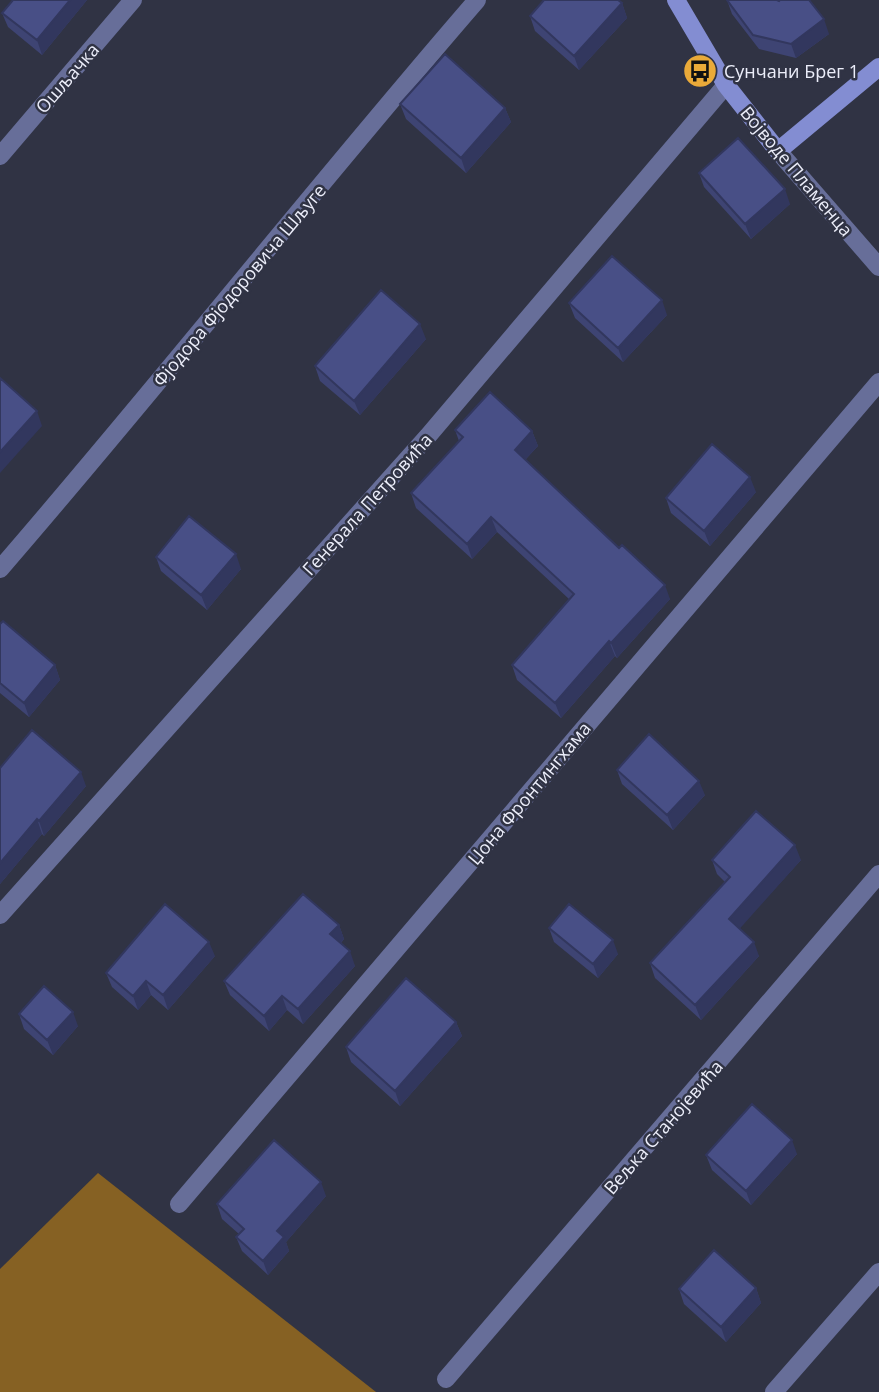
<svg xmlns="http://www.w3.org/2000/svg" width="879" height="1392" font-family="'Open Sans',sans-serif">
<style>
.forest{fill:#866123}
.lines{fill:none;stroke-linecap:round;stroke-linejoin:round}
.street{stroke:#676e99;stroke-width:18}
.secondary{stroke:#838dd2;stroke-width:18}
.wall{fill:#3e4473}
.shaded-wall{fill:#32375e}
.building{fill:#484f86;stroke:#32375e;stroke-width:2}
.labels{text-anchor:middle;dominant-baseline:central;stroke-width:5;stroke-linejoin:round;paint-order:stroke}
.poi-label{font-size:18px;fill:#eceefa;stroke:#303344;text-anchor:start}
.street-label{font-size:18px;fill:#eceefa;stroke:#303344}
</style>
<rect width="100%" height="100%" fill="#303344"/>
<!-- forest -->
<path class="forest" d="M98 1173 376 1392H0V1269Z"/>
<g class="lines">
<!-- street -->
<path class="street" d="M778 151 879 267
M0 156 133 0
M0 569C162 382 315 187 477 0
M0 915 428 436 726 85
M179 1204 879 382
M446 1379 879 874
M774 1392 879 1272"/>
<!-- secondary -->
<path class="secondary" d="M676 0 726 85 778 151 879 67"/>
</g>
<!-- wall -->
<path class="wall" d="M13 0H87L42 55 8 27 2 13Z
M727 0 829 34 796 58 759 49 732 14Z
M622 3 627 18 579 70 535 31 530 16Z
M400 104 505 108 511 122 466 173 406 119Z
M699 173 790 204 751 239 704 187Z
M569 303 667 315 623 362 575 318Z
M426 339 360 415 320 381 315 366Z
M455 430 532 431 538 446 525 460 670 599 617 658 615 656 561 718 517 680 512 665 569 599 497 532 472 559 416 508 411 493 459 441Z
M756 492 710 546 671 513 666 498Z
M156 557 241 569 207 610 161 571Z
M0 624 55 665 60 680 29 717 0 693Z
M0 768 86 786 44 836 42 834 0 884Z
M617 770 705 795 673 830 622 784Z
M712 860H801L739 928 759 956 701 1020 655 978 650 963 725 882 717 874Z
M339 925 344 939 341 943 355 966 303 1024 287 1010 269 1031 230 995 224 981Z
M549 928 618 954 598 978 554 942Z
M215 956 168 1010 151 995 138 1010 112 987 106 973Z
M19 1014 78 1026 53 1055 24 1029Z
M456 1022 462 1036 400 1106 351 1062 346 1047Z
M797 1154 751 1205 712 1170 706 1155Z
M326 1196 286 1242 289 1251 268 1275 242 1251 236 1237 239 1234 222 1219 217 1204Z
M756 1288 761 1303 726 1342 684 1304 679 1289Z"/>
<!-- shaded-wall -->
<path class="shaded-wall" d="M70 0H87L42 55 37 40Z
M622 3 627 18 579 70 574 56Z
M824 19 829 34 796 58 791 44Z
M505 108 511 122 466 173 461 158Z
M785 189 790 204 751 239 745 224Z
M662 300 667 315 623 362 618 348Z
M420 324 426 339 360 415 354 401Z
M37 411 42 426 0 473V452Z
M532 431 538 446 520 465 515 450Z
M750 477 756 492 710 546 704 531Z
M491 517 497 532 472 559 467 544Z
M236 554 241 569 207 610 201 595Z
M665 585 670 599 617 658 611 643Z
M609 641 615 656 561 718 555 703Z
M55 665 60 680 29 717 24 703Z
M81 772 86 786 44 836 39 821Z
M699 781 705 795 673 830 667 815Z
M37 819 42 834 0 884V863Z
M795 845 801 860 735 934 729 919Z
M339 925 344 939 336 948 330 934Z
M613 940 618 954 598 978 593 964Z
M209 942 215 956 168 1010 163 995Z
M754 942 759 956 701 1020 695 1005Z
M350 951 355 966 303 1024 298 1009Z
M146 981 151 995 138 1010 133 996Z
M282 996 287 1010 269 1031 264 1016Z
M73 1012 78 1026 53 1055 47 1040Z
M456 1022 462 1036 400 1106 395 1091Z
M792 1140 797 1154 751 1205 746 1191Z
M321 1182 326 1196 286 1242 289 1251 268 1275 263 1261 277 1231Z
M756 1288 761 1303 726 1342 721 1327Z"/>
<!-- building -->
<path class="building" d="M13 0H70L37 40 2 13Z
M544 0H618L622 3 574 56 530 16Z
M727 0H777L779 1 780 0H809L824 19 791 44 753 35Z
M445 54 505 108 461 158 400 104Z
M738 138 785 189 745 224 699 173Z
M612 256 662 300 618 348 569 303Z
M381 290 420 324 354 401 315 366Z
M0 378 37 411 0 452Z
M490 392 532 431 515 450 619 548 622 545 665 585 611 643 609 641 555 703 512 665 574 594 491 517 467 544 411 493 463 437 455 430Z
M712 444 750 477 704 531 666 498Z
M189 516 236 554 201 595 156 557Z
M3 621 55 665 24 703 0 683V624Z
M32 730 81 772 39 821 37 819 0 863V768Z
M649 734 699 781 667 815 617 770Z
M756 811 795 845 729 919 754 942 695 1005 650 963 730 877 712 860Z
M303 894 339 925 330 934 350 951 298 1009 282 996 264 1016 224 981Z
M165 904 209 942 163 995 146 981 133 996 106 973Z
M569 904 613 940 593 964 549 928Z
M406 978 456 1022 395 1091 346 1047Z
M44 986 73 1012 47 1040 19 1014Z
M752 1104 792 1140 746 1191 706 1155Z
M274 1140 321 1182 277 1231 284 1237 263 1261 236 1237 244 1229 217 1204Z
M714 1250 756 1288 721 1327 679 1289Z"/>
<!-- icons -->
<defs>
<g id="bus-disc" transform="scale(1.75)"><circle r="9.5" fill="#eaaa39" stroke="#303344"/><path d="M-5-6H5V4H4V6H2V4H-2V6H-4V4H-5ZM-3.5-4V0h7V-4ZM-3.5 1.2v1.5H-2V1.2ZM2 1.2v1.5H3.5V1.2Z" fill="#111"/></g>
</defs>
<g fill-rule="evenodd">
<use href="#bus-disc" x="700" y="71"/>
</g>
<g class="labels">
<!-- poi labels -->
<g class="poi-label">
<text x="724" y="71">Сунчани Брег 1</text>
</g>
<!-- street labels -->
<g class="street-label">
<text transform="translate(67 78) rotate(-49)">Ошљачка</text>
<text transform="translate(797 171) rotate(50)">Војводе Пламенца</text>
<text transform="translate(239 285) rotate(-50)">Фјодора Фјодоровича Шљуге</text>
<text transform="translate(367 504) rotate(-48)">Генерала Петровића</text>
<text transform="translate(529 793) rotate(-50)">Џона Фронтингхама</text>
<text transform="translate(663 1127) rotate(-49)">Вељка Станојевића</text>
</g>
</g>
</svg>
